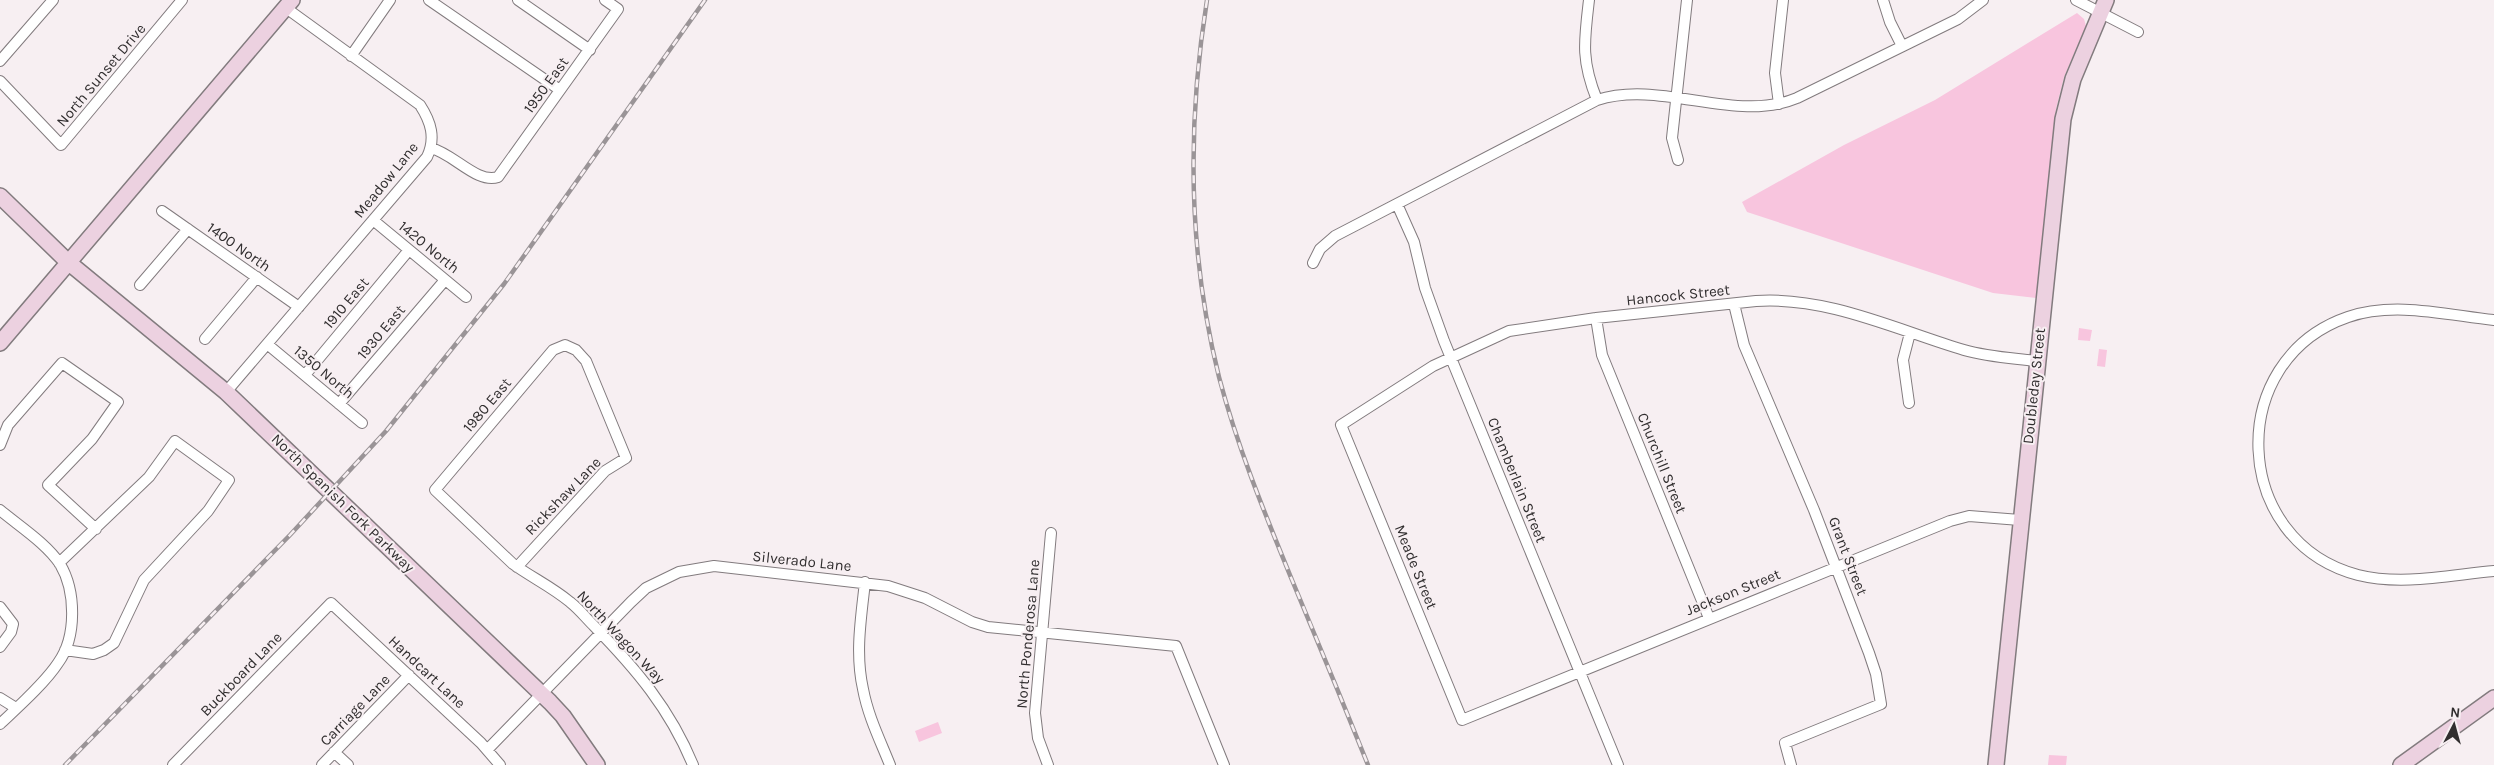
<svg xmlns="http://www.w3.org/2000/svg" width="2494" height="765" font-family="Karla,sans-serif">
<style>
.green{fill:#f8c5de}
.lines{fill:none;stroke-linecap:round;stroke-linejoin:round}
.street-casing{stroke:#827b7e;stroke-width:12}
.secondary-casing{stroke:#827b7e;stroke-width:18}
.street{stroke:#fff;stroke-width:10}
.secondary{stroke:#ecd1e0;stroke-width:15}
.rail-casing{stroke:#9a9497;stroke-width:4.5}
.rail{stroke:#f7eff2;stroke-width:2.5;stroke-dasharray:8;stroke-linecap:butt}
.labels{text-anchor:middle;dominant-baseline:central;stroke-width:4;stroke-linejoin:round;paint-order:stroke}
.street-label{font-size:15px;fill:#312e2f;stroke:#f7eff2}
</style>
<rect width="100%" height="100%" fill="#f7eff2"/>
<!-- green -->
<path class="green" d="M2077 13 2084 19 2086 26 2064 77 2056 109 2036 298 1993 293 1747 212 1742 202 1844 145 1935 100Z
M2079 328 2092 330 2090 341 2078 340Z
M2099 349 2107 350 2105 367 2097 366Z
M938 722 942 733 919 742 915 731Z
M2049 755 2067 756 2066 765H2048Z"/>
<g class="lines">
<!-- street casing -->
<g class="street-casing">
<path id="street" d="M429 0 560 90
M518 0 590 50
M1589 0C1584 42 1581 60 1597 100
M1883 0 1890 22 1902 46
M2076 0 2138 32
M351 56 390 0
M0 61 53 0
M0 81 61 145 182 0
M1779 104 1775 73 1783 0
M431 148C454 154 477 184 498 177L618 9 605 0
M1678 160 1672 138 1687 0
M1397 204 1414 242 1425 288 1444 341 1618 765
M162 211 299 307
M373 220 466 297
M1313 263 1320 249 1335 236 1597 100C1661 79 1736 124 1797 98L1958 19 1983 0
M140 285 188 229
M1734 304 1744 345 1814 510 1869 653 1876 674 1881 704 1785 743 1791 765
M1596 318 1602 355 1709 618
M2494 320C2447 315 2394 301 2348 317 2223 360 2231 542 2358 575 2402 586 2450 575 2494 571
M205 339 257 277
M267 344 362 423
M305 375 409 250
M226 392 427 157C436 138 431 122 420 105L286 8
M1909 403 1903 360 1910 333
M339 404 445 280
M0 445 8 425 62 363 118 402 92 439 48 485 96 529
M0 510C19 526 46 543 60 564 76 591 77 637 58 663 45 683 18 707 0 724
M2020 520 1969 516 1950 521 1462 720 1341 425 1433 366 1509 331 1596 318 1756 301C1827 296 1897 330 1964 350 1988 357 2012 358 2036 361
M59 563 149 477 175 441 229 480 208 511 144 580 114 643 104 650 93 654 65 650
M517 567 605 471 626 458 586 361 576 350 565 345 553 350 435 490 513 564C531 577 552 587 570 602 579 609 586 618 594 626 636 669 670 709 693 765
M865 582C861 618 855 654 863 689 868 716 880 740 890 765
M0 607 13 624 11 632 0 647
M0 698 16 708
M487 750 631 602 646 588 679 572 714 566 888 586 925 598 972 622 988 627 1176 646 1224 765
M334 752 348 765
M173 765 331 603 481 743 500 765
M322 765 409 675
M1048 765 1038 738 1035 713 1051 533"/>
</g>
<!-- secondary casing -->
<g class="secondary-casing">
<path id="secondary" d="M0 196 68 262 226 392 550 702 563 716 597 765
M0 343 292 0
M1996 765 2063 119 2073 79 2106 0
M2401 765 2494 698"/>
</g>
<!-- street -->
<use href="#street" class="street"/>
<!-- secondary -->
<use href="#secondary" class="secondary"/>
<!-- rail casing -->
<g class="rail-casing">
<path id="rail" d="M1207 0C1187 125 1188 253 1219 377 1237 446 1265 514 1292 580 1318 642 1343 703 1368 765
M65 765 290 535 386 431 504 284 705 0"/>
</g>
<!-- rail -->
<use href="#rail" class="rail"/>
</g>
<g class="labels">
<!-- street labels -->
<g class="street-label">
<text transform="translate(101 75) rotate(-50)">North Sunset Drive</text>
<text transform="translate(546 85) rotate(-54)">1950 East</text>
<text transform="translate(386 180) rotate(-51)">Meadow Lane</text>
<text transform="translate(239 247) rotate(35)">1400 North</text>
<text transform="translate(429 247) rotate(39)">1420 North</text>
<text transform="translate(1678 295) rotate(-6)">Hancock Street</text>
<text transform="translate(346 303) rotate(-50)">1910 East</text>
<text transform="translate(381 332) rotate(-50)">1930 East</text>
<text transform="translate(324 372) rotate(40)">1350 North</text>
<text transform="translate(2034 386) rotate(-84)">Doubleday Street</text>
<text transform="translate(487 405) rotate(-50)">1980 East</text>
<text transform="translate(1662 463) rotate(68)">Churchill Street</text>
<text transform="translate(1517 480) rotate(68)">Chamberlain Street</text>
<text transform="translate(563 496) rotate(-46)">Rickshaw Lane</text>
<text transform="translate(343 503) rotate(44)">North Spanish Fork Parkway</text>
<text transform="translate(1848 556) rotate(69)">Grant Street</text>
<text transform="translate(802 561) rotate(6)">Silverado Lane</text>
<text transform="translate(1416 567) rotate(68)">Meade Street</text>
<text transform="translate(1733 592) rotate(-22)">Jackson Street</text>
<text transform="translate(1028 634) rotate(-85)">North Ponderosa Lane</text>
<text transform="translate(621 637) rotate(47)">North Wagon Way</text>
<text transform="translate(427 672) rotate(43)">Handcart Lane</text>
<text transform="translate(241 674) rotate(-46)">Buckboard Lane</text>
<text transform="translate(355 710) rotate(-46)">Carriage Lane</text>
</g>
</g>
<!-- north arrow -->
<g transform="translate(2454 725) rotate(6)" stroke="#f7eff2" stroke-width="4" paint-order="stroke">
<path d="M0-4L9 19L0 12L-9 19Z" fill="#312e2f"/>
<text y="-8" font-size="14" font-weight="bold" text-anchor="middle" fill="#312e2f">N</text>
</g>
</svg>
